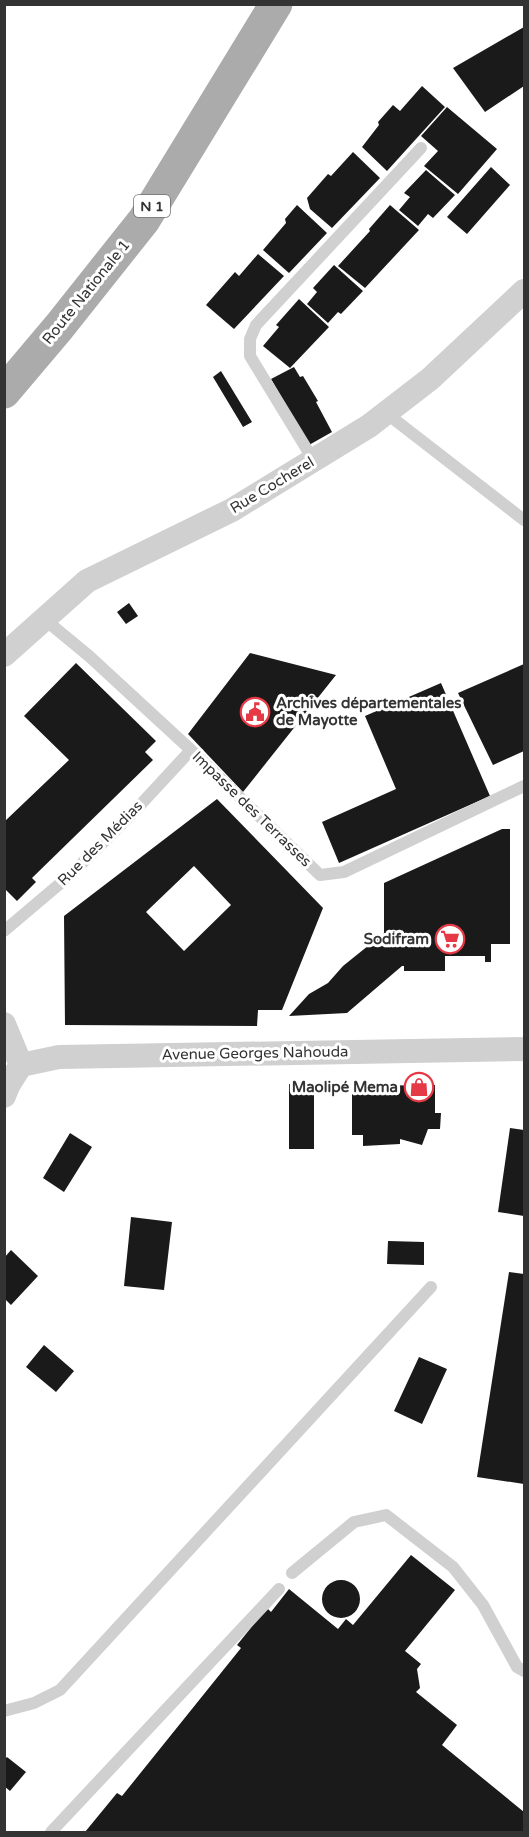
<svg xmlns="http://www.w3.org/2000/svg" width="529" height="1837" font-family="'Varela Round',sans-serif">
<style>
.building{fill:#1a1a1a;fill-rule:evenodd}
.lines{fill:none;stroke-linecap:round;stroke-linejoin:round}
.lane{stroke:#d0d0d0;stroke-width:12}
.street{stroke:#d0d0d0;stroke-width:24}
.primary{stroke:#ababab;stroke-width:33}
.labels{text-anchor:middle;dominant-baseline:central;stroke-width:6;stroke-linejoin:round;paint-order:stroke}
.shield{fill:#fff;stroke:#707070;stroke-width:1.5}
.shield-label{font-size:14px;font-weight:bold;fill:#333}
.street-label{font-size:15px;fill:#333;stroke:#fff}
.poi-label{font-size:15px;font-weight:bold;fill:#333;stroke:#fff;text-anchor:end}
</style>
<rect width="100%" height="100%" fill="#fff"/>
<!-- building -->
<path class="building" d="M524 27V86L485 112 453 68Z
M422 86 445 107 387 171 362 147 379 125 378 122 393 105 400 111Z
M447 107 497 149 458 194 424 166 438 151 421 136Z
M353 152 380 178 332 228 310 209 307 198 328 174 331 176Z
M491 167 510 185 467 234 447 217Z
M426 170 455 195 433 218 428 214 418 226 399 210 410 197 404 193Z
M297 205 327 233 289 273 263 250 286 223 285 219Z
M390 205 419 230 365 288 338 266 370 231 369 229Z
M258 254 284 276 234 329 206 305 235 272 239 276Z
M334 265 363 291 341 314 338 312 328 323 307 304 317 292 313 288Z
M299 299 329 327 290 368 263 346 279 327 276 325Z
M294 367 300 377 303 376 318 401 316 402 332 432 309 445 271 379Z
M221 371 252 422 243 427 213 377Z
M129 603 138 616 126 624 117 612Z
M250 653 336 675 243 792 188 734Z
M76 663 156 741 145 752 153 760 32 878 36 882 17 901 4 888V822L69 760 24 716Z
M524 664V751L493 765 458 693Z
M441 683 490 796 339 863 322 822 396 789 365 716Z
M217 799 323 908 282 1010H258L257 1026 65 1025 64 916ZM194 866 231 905 184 951 146 912Z
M502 829H510V944H491V962H485V956H445V971H404V966H402L347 1013 289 1016 309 994 328 983 343 966 384 933V883Z
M289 1084H314V1149H289Z
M435 1085V1113H441L440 1129H428L422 1145 400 1139V1144L363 1146V1135H352V1086Z
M510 1128 524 1130V1216L498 1212Z
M70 1133 92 1147 64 1192 43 1178Z
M131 1217 172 1222 164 1290 124 1286Z
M388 1241 424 1242V1265L387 1264Z
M11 1250 38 1276 11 1305 4 1298V1258Z
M509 1272 524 1274V1484L477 1477Z
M44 1345 74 1371 56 1392 26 1367Z
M419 1357 447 1369 422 1424 394 1411Z
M411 1555 455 1590 405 1651 421 1664 417 1669 420 1688 416 1692 457 1725 442 1745 524 1812V1832H85L117 1793 122 1796 241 1648 237 1645 267 1608 271 1612 289 1589 338 1629 346 1619 353 1625Z
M322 1599a19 19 0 1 1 38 0a19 19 0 1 1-38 0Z
M7 1757 26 1772 10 1791 4 1786V1760Z"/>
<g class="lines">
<!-- lane -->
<path class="lane" d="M386 413 524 520
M314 461 250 356V339L256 325 421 148
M43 618 89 656 191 750 320 875 344 872 524 786
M4 931 69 876 130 816 191 750
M292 1573 354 1522 386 1515 453 1567 483 1605 517 1667 524 1671
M4 1711 34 1703 60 1690 431 1287
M51 1832 279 1589"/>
<!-- street -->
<path class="street" d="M4 655 87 581 232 510 369 426 430 379 524 291
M4 1024 21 1065
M4 1096 9 1084 21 1065 59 1057 524 1049"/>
<!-- primary -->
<path class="primary" d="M4 392 59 327 144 220 276 4"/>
</g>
<!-- icons -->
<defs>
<g id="civic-ring" transform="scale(1.5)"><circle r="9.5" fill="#fff" stroke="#e63946" stroke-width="1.5"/><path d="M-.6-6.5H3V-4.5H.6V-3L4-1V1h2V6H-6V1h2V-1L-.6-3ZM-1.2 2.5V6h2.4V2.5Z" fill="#e63946"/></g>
<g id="supermarket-ring" transform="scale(1.5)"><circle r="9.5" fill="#fff" stroke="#e63946" stroke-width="1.5"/><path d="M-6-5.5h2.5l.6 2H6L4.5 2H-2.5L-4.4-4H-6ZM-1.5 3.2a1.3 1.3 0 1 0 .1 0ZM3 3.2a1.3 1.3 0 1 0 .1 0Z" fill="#e63946"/></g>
<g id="shop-ring" transform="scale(1.5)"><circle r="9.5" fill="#fff" stroke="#e63946" stroke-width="1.5"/><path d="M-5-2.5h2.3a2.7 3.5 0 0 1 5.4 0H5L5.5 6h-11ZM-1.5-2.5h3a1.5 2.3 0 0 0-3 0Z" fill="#e63946"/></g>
</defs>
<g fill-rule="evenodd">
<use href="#civic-ring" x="255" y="712"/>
<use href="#supermarket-ring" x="450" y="939"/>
<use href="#shop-ring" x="419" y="1087"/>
</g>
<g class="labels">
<!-- shield labels -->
<rect class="shield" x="134" y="195" width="36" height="22" rx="4.5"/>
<g class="shield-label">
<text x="152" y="206">N 1</text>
</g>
<!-- street labels -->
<g class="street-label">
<text transform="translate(86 292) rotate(-51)">Route Nationale 1</text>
<text transform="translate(272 485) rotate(-31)">Rue Cocherel</text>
<text transform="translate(252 809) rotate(44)">Impasse des Terrasses</text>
<text transform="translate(100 843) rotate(-45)">Rue des Médias</text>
<text transform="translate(255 1053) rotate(-1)">Avenue Georges Nahouda</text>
</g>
<!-- poi labels -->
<g class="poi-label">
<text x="276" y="703" text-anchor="start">Archives départementales<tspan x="276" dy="17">de Mayotte</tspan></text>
<text x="429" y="939">Sodifram</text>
<text x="398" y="1087">Maolipé Mema</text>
</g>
</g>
<!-- border -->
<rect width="529" height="1837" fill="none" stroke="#333333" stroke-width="12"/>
</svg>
